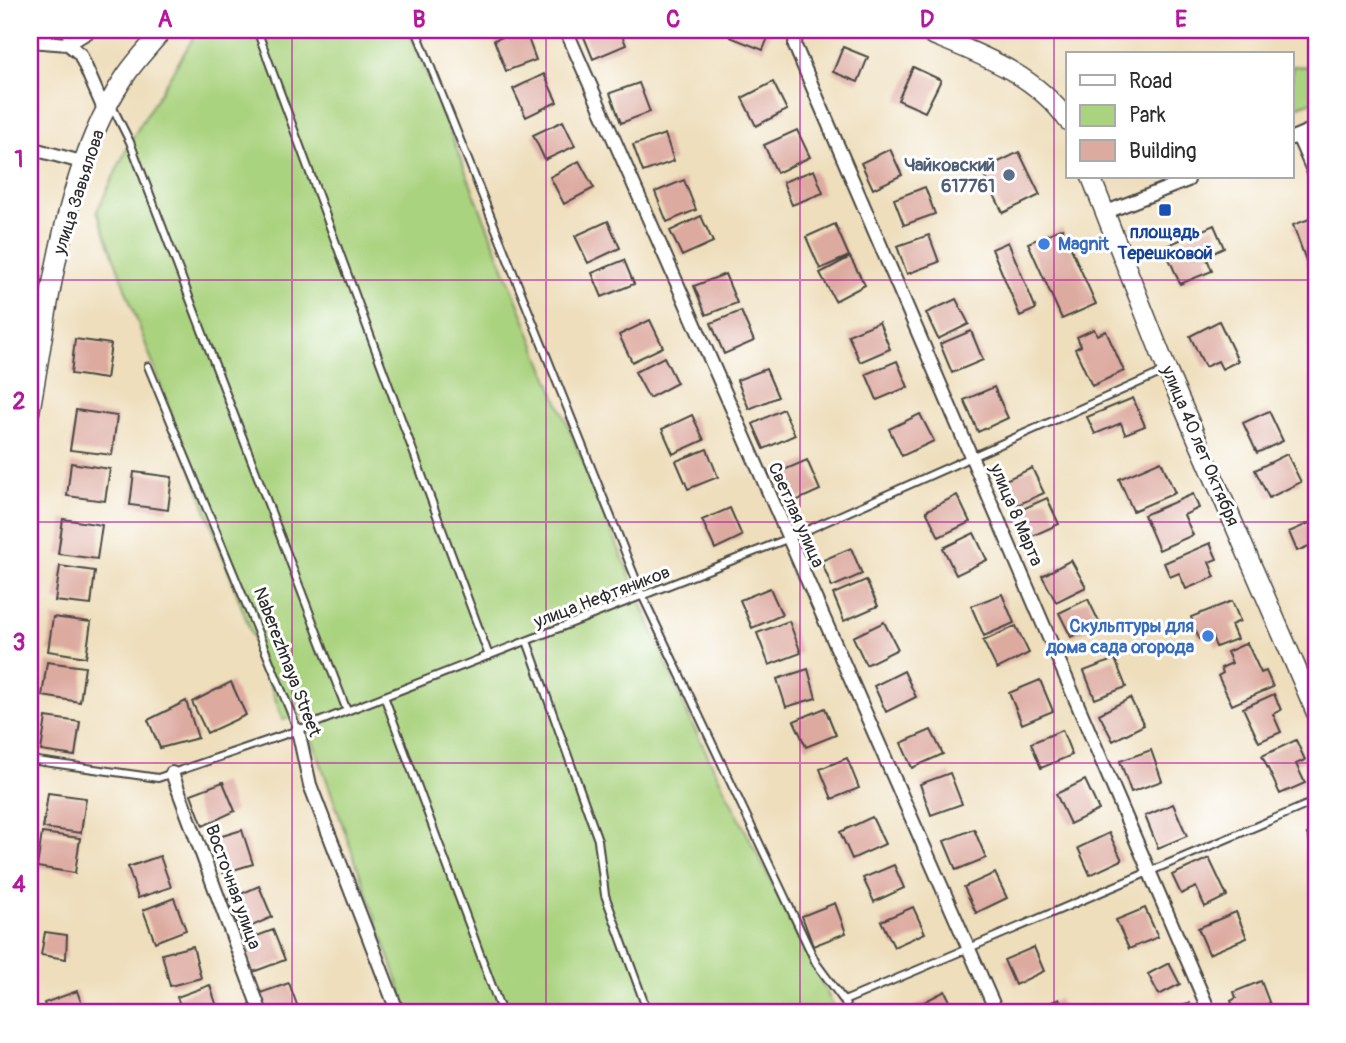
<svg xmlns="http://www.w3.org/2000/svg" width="1346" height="1043" font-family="Pangolin,sans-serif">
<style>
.green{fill:#aad37f;stroke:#6a7f55;stroke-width:2}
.building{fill:#ddaaa0}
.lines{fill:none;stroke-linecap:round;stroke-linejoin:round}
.lane-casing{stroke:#484641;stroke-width:10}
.street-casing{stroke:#484641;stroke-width:16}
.secondary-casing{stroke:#484641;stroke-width:21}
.lane{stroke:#fff;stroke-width:6}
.street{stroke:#fff;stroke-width:12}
.secondary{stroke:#fff;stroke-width:18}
.grid{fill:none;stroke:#b5179e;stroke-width:2;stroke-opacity:0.55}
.service-dot{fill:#5c6f8a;stroke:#fff;stroke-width:2.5}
.transit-dot{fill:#1a4fb4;stroke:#fff;stroke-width:2.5}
.shop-dot{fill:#3f7fe0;stroke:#fff;stroke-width:2.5}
.labels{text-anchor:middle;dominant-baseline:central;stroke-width:6;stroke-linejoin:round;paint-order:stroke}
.service-label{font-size:18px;font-weight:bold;fill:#4e5e75;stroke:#fff;text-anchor:end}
.street-label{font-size:18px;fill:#2b2b2b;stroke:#fff}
.transit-label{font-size:18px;font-weight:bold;fill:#164399;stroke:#fff}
.shop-label{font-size:18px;font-weight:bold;fill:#366cbe;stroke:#fff;text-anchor:start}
.neatline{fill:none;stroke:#b5179e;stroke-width:2.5}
.grid-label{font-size:23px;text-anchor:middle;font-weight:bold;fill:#b5179e}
</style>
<rect width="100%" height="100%" fill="#fff"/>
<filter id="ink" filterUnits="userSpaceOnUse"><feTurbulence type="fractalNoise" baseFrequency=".0143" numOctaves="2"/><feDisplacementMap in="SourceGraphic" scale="14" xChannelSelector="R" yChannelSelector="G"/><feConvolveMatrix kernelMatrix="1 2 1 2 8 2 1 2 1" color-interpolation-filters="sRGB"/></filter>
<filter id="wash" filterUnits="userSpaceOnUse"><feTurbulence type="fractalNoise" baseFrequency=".00686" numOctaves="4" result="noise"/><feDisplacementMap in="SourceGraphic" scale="28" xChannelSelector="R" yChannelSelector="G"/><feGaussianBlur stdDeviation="1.57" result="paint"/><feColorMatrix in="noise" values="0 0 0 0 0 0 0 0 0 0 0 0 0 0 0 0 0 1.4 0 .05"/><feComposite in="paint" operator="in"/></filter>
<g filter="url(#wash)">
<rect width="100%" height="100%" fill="#eedebc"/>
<!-- green -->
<path class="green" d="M198 30H409L542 363 688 716 837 1013H409L303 713 283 720 97 211 130 142Z
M1292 66 1316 67V100L1292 108Z"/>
<g id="blocks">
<!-- building -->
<path class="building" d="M525 30 536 60 506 71 494 40Z
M587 30H620L626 45 593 59 582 32Z
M733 30H771L763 50 730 37Z
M843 47 868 57 858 82 833 72Z
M913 67 941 80 925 112 898 100Z
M544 74 557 102 526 117 513 89Z
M773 82 787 110 756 126 742 98Z
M639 83 650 112 621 123 610 93Z
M563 121 575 146 545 160 533 135Z
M797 130 810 157 777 173 764 145Z
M665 134 674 161 643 172 633 145Z
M890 149 902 175 873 189 861 163Z
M1019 152 1040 195 1003 213 982 170Z
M579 161 594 188 564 204 550 177Z
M814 170 823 193 792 205 783 182Z
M684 180 696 210 667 222 655 192Z
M925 187 935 214 904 225 894 199Z
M701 216 713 242 682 256 670 231Z
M1312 218 1316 228V263L1308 266 1293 225Z
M608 221 620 248 588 263 575 236Z
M835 224 849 256 820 269 806 237Z
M1214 225 1224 248 1206 256 1212 271 1180 284 1164 247Z
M1062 228 1096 304 1062 319 1028 243Z
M929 235 939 262 907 274 897 246Z
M1008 242 1036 309 1020 316 992 249Z
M850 257 865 285 835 301 820 273Z
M624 260 634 284 602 297 592 273Z
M725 274 737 303 706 315 694 286Z
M956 299 969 324 938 339 926 313Z
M741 311 754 341 724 354 711 323Z
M650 320 663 347 632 362 619 335Z
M1219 321 1238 361 1222 369 1218 361 1205 367 1190 336Z
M879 322 890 349 860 362 848 335Z
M1094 329 1097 335 1106 331 1124 371 1092 386 1075 349 1081 346 1077 337Z
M971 331 983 360 952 373 940 344Z
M75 339 111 344 106 379 71 374Z
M1316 345V367L1309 348Z
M664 357 677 383 649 398 635 372Z
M897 361 908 387 877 400 866 374Z
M766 369 778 397 749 409 737 380Z
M994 387 1008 418 978 432 964 400Z
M1133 398 1145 426 1125 434 1121 423 1095 434 1087 417Z
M783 409 795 435 764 449 753 424Z
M76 410 117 416 112 455 70 450Z
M1269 411 1283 441 1257 453 1243 423Z
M920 414 934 441 902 456 889 429Z
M692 415 704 440 673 454 662 429Z
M707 449 718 477 688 489 676 461Z
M1287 454 1301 482 1269 498 1255 470Z
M807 460 820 490 789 504 777 473Z
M1161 461 1175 493 1133 511 1119 479Z
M71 463 110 469 105 501 67 496Z
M1032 468 1044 493 1013 507 1001 482Z
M134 472 172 477 168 510 130 505Z
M1193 494 1199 508 1184 515 1193 535 1159 550 1144 515Z
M957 495 970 522 939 537 926 511Z
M1047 498 1059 524 1028 538 1016 512Z
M730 508 742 536 715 549 702 520Z
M63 519 102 525 97 559 58 554Z
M1314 521 1316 543 1297 551 1289 532Z
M974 533 987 560 956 575 943 548Z
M1210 543 1217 559 1209 562 1215 577 1186 589 1179 573 1170 577 1164 563Z
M851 548 862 574 832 587 821 561Z
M1071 560 1086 587 1056 602 1042 576Z
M60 566 95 571 91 605 55 601Z
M866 580 878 606 844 621 833 594Z
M770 588 782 615 752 628 740 600Z
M1002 594 1014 623 984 636 971 606Z
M1088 599 1100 624 1071 637 1059 613Z
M1232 601 1240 621 1231 625 1237 639 1216 647 1211 634 1199 639 1191 617Z
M53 617 91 622 86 657 48 651Z
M789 621 801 653 769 665 757 633Z
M884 622 898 649 866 665 853 637Z
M1016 626 1029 653 997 669 983 641Z
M1247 643 1261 673 1266 671 1273 687 1232 705 1218 676 1223 673 1221 668 1232 663 1227 652Z
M1115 659 1126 687 1095 699 1084 671Z
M47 662 85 667 80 702 42 696Z
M808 669 816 698 786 707 777 679Z
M904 671 916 697 886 712 874 686Z
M1040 680 1053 711 1022 724 1009 693Z
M231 682 246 715 207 733 192 702Z
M1274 694 1281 710 1273 714 1281 732 1259 742 1243 708Z
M1130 698 1144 725 1113 741 1099 714Z
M186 701 198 738 160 748 148 720Z
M825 708 836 735 806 747 794 721Z
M46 717 80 722 75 756 41 751Z
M931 730 943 754 912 768 901 743Z
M1062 730 1072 755 1041 768 1031 743Z
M1296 740 1305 760 1296 764 1305 783 1280 794 1262 756Z
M1151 750 1162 781 1131 792 1120 761Z
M847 758 859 788 832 799 820 769Z
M950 773 962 804 931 815 920 784Z
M1085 780 1099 810 1070 824 1056 794Z
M223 782 235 811 203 826 191 794Z
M48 793 86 798 81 833 43 828Z
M1173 804 1187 836 1158 848 1145 816Z
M872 817 885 844 852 859 840 832Z
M974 829 986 858 956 870 944 841Z
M242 830 253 864 223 873 212 839Z
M1316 831V856L1307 834Z
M42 833 80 838 75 873 37 867Z
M1109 833 1122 860 1090 875 1078 848Z
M160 856 171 887 138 898 128 867Z
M1209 858 1227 896 1205 907 1196 887 1181 894 1172 875Z
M894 865 904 888 874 902 863 878Z
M995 873 1007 898 976 913 964 887Z
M259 886 272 917 241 931 227 900Z
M174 898 186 930 155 942 143 910Z
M835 903 846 933 813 946 802 916Z
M913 907 925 933 894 947 881 921Z
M1145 908 1158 937 1129 949 1116 920Z
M1236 912 1247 938 1209 954 1198 928Z
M273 930 285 960 253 972 241 942Z
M45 932 67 935 66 959 41 955Z
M193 946 201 978 170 986 162 954Z
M1034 947 1044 971 1015 985 1004 960Z
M1169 963 1180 984 1159 995 1148 974Z
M1261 981 1272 1010 1263 1013H1236L1231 1001 1236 998 1234 992Z
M289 983 300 1013H267L260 993Z
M210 985 219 1013H183L177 997Z
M77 991 85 1013H47L44 1003Z
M945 991 956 1013H917L914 1007Z
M1059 999 1065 1013H1026Z
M1189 1003 1193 1013H1166Z"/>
</g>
</g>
<g filter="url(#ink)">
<use href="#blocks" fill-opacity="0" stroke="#484641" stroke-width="2"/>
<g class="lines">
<!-- lane casing -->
<g class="lane-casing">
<path id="lane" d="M65 30 68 44
M257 30 489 656
M416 30 643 597 816 963 844 1001 849 1013
M112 106 130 142 347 711
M148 366 298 730
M527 641 598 840 605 895 648 1013
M384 696 502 1013
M30 760 158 778 298 730 787 539 1165 371
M844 1001 1316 801"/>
</g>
<!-- street casing -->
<g class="street-casing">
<path id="street" d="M566 30 997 1013
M796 30 795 46 1210 1013
M30 41 68 44 80 54 106 114
M68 44 91 30
M1298 136 1316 177
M1292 138 1316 128
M30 148 85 163
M1104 213 1188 180
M298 730 310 785 398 1013
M172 773 261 1013"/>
</g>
<!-- secondary casing -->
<g class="secondary-casing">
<path id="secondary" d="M921 30C975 53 1033 71 1068 121
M1091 177 1167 370 1316 713
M30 412C50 303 62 169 126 75 137 59 151 45 163 30"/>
</g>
<!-- lane -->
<use href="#lane" class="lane"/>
<!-- street -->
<use href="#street" class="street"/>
<!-- secondary -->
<use href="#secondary" class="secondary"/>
</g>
</g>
<!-- grid -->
<path class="grid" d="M292 30V1013M546 30V1013M800 30V1013M1054 30V1013M30 280H1316M30 522H1316M30 763H1316"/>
<!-- markers -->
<circle class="service-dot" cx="1009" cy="175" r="7"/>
<rect class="transit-dot" x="1158" y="203" width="14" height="14" rx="3.5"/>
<g class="shop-dot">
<circle cx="1044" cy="244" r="7"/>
<circle cx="1208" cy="636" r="7"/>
</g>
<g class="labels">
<!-- service labels -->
<g class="service-label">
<text x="995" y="165">Чайковский<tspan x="995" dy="21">617761</tspan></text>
</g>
<!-- street labels -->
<g class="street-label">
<text transform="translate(79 192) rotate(-72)">улица Завьялова</text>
<text transform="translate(1200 446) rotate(67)">улица 40 лет Октября</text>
<text transform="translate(796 515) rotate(66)">Светлая улица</text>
<text transform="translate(1016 515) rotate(67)">улица 8 Марта</text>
<text transform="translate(602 597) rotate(-21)">улица Нефтяников</text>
<text transform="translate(287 662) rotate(69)">Naberezhnaya Street</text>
<text transform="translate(233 887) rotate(70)">Восточная улица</text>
</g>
<!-- transit labels -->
<g class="transit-label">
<text x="1165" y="232">площадь<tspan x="1165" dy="21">Терешковой</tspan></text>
</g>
<!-- shop labels -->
<g class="shop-label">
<text x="1058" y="244">Magnit</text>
<text x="1194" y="626" text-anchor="end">Скульптуры для<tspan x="1194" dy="21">дома сада огорода</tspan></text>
</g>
</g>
<!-- margin -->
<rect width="1346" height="1043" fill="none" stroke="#fff" stroke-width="77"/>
<!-- legend -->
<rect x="1066" y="52" width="228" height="126" fill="#ffffff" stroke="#aaaaaa" stroke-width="2"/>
<rect x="1080" y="75" width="35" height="10" fill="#ffffff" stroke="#aaaaaa" stroke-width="2"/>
<text x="1129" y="88" font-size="21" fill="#2b2b2b">Road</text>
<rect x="1080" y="105" width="35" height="21" fill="#aad37f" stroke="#aaaaaa" stroke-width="2"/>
<text x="1129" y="122" font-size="21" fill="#2b2b2b">Park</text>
<rect x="1080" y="140" width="35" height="21" fill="#ddaaa0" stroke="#aaaaaa" stroke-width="2"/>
<text x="1129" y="158" font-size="21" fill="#2b2b2b">Building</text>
<rect x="38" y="38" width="1270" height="966" class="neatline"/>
<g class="grid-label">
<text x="165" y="27">A</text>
<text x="419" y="27">B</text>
<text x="673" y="27">C</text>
<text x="927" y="27">D</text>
<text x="1181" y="27">E</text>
<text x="19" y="167">1</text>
<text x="19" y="409">2</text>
<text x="19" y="650">3</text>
<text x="19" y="892">4</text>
</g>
</svg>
